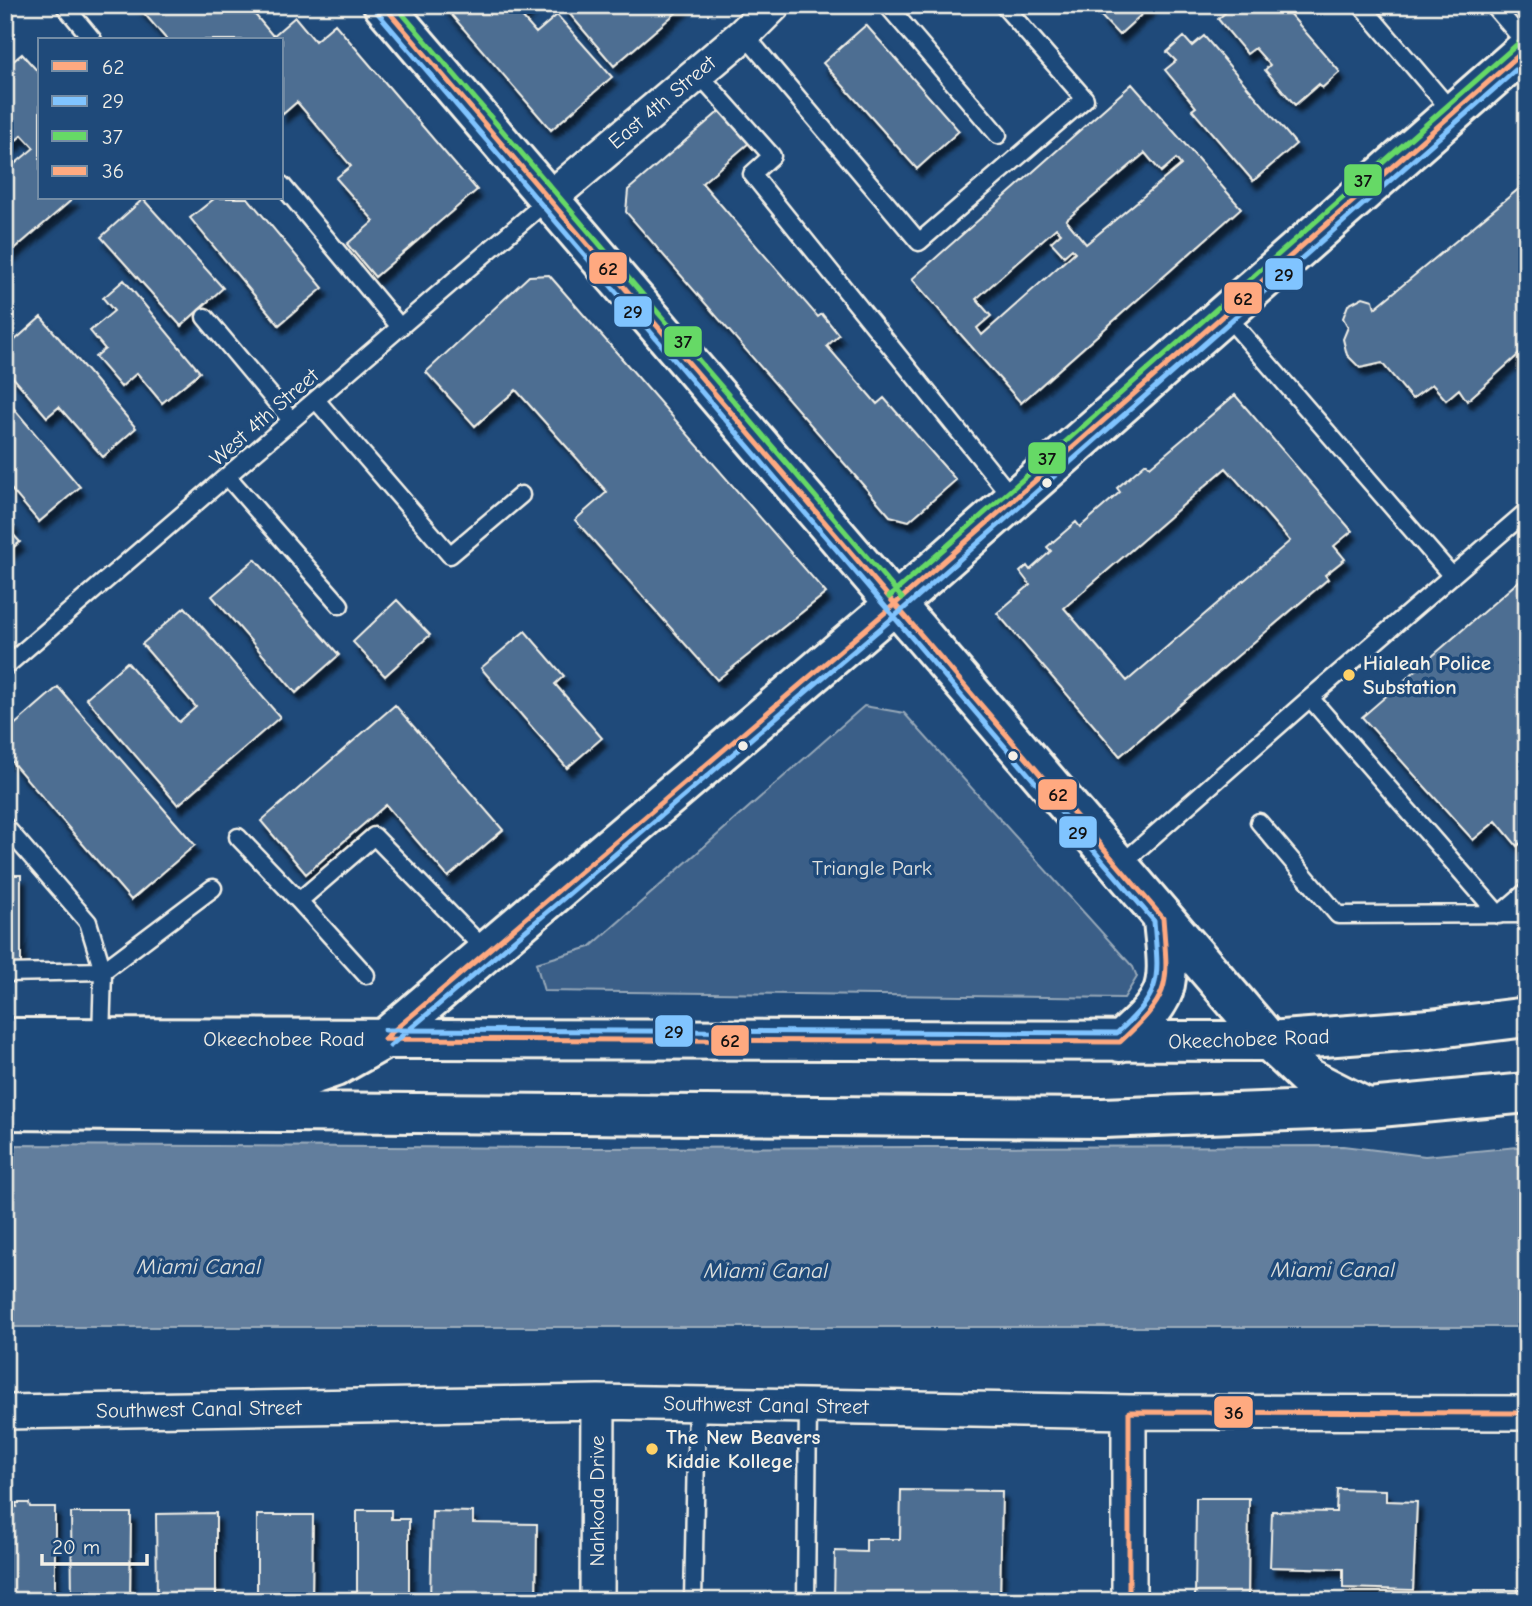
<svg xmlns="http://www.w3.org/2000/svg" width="1532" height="1606" font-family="'Comic Neue',sans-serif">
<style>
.green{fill:#3a5f88;stroke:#97a8b8;stroke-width:2}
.water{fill:#627e9d;stroke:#9cacbb;stroke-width:2}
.building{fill:#4d6e92;stroke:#f4f1e8;stroke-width:2;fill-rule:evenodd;filter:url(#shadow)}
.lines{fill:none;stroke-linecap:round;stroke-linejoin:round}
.lane-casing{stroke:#f4f1e8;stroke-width:21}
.street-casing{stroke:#f4f1e8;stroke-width:38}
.secondary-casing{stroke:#f4f1e8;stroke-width:44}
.highway-casing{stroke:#f4f1e8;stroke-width:44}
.lane{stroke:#1f4a7a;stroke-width:16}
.street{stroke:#1f4a7a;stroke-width:33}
.secondary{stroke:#1f4a7a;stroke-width:38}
.highway{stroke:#1f4a7a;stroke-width:38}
.bus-1-casing{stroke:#1f4a7a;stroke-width:10}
.bus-2-casing{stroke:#1f4a7a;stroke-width:10}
.bus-3-casing{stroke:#1f4a7a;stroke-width:10}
.bus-4-casing{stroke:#1f4a7a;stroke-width:10}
.bus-1{stroke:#ffa980;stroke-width:5}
.bus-2{stroke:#80c4ff;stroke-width:5}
.bus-3{stroke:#66d966;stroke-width:5}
.bus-4{stroke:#ffaa80;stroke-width:5}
.bus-dot{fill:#f4f1e8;stroke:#1f4a7a;stroke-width:2.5}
.poi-dot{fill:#ffd166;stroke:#1f4a7a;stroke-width:2.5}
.labels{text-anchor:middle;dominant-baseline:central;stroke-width:7;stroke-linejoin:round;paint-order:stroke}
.street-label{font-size:21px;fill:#f4f1e8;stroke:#1f4a7a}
.poi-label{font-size:21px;font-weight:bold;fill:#f4f1e8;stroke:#1f4a7a;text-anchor:start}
.park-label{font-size:21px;fill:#e1e2de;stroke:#1f4a7a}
.water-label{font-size:23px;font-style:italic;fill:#dee0dd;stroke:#1f4a7a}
.line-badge{stroke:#1f4a7a;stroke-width:2.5}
.pale-badge-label{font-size:19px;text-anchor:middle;font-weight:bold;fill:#111}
</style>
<defs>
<filter id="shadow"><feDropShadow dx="4.5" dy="8" stdDeviation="2" flood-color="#0009"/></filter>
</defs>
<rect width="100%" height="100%" fill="#1f4a7a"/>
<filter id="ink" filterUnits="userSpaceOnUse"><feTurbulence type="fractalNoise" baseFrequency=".0143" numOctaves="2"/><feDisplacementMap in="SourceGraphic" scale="14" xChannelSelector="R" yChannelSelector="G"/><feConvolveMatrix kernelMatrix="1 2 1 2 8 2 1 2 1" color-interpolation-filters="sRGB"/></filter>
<g filter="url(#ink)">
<!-- green -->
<path class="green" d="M864 706 904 713 1133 967 1137 977 1124 998 544 991 536 963 590 947Z"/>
<!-- water -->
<path class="water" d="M5 1145 571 1148 1343 1146 1425 1156 1527 1146V1327H5Z"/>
<!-- building -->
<path class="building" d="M137 5H247L273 36 295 17 315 41 335 24 477 190 375 277 347 244 374 221 336 178 351 166 297 102 282 115V40H167Z
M443 5H533L521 16 536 33 557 15 612 77 551 130Z
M562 5H685L614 66Z
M1113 5H1152L1119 35 1101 16Z
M1234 5H1282L1340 72 1322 88 1319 84 1295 105 1265 70 1270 65 1255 48 1247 54 1218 19Z
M866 25 959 131 917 169 823 63Z
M1204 36 1296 144 1253 181 1192 110 1196 107 1165 70 1176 61 1167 52 1184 37 1192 46Z
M22 54 40 74V198H74L5 257V172L34 148 22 135 5 150V68Z
M1132 84 1241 208 1021 403 912 279ZM1145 153 1161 172 1176 159 1181 165 1086 244 1066 220ZM1056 228 1061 233 1051 242 1064 256 1072 249 1075 252 982 335 977 328 991 316 976 299Z
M721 110 749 143 702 183 818 317 822 314 839 335 827 346 877 404 884 398 956 480 909 521 890 516 626 212 628 190Z
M1527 182V347L1467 401 1459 389 1446 400 1432 384 1412 399 1382 363 1360 368 1347 355 1343 339 1348 327 1343 318 1348 305 1363 297 1373 300 1375 308Z
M215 198H248L323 288 279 325 190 218Z
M143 199 223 288 181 326 101 237Z
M549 275 826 593 717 680 575 520 607 492 516 390 475 426 426 372 529 276Z
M124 280 200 372 162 403 137 373 121 387 95 357 105 349 90 331 114 311 103 298Z
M41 317 136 428 103 457 59 407 47 417 5 368V349Z
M1235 395 1352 531 1334 546 1345 559 1325 575 1328 579 1120 756 997 613 1030 585 1020 572 1027 566 1030 570 1051 551 1047 547 1076 522 1080 527 1120 492 1117 488 1146 463 1150 467ZM1226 468 1290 541 1127 681 1064 608Z
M5 398 80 487 39 522 5 482Z
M5 515 14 526 9 530 20 542 5 554Z
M255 559 339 655 296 693 212 596Z
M1527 574V838L1517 846 1496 821 1473 840 1362 717Z
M397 600 430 635 385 676 353 642Z
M185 607 280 717 178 805 86 698 127 662 179 722 196 707 142 644Z
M525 631 564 676 555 684 602 738 567 768 481 668Z
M58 687 195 845 131 900 5 754V733Z
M395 705 503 830 448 877 386 805 306 874 261 821Z
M5 875H21V965H5Z
M1337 1489 1386 1490V1501L1417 1502 1413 1590 1343 1588V1569L1270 1567 1272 1511 1336 1512Z
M901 1490 1002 1491 1000 1601H834L835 1551 866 1552V1539H900Z
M1196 1498H1249L1248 1601H1195Z
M16 1503H29L30 1507H55V1601H5V1506L17 1507Z
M357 1510H391V1519H409V1601H357Z
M432 1511 473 1512V1523L537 1524 536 1601H430Z
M71 1513H131L130 1601H72Z
M216 1513V1601H157L156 1514Z
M257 1515H313L312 1601H257Z
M1474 1590H1527V1601H1474Z"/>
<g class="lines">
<!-- lane casing -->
<g class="lane-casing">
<path id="lane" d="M64 5 93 40
M887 5 998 135
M1361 5 1453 113
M1493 5 1527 45
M744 34 919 242 1085 99 1003 5
M697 72 772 156 752 174 1014 500
M282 185 400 327
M1225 314 1452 576
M205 317 291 420
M316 400 450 555 521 495
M227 476 340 605
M5 667 550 198
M1310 698 1527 511
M1259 822 1338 915 1527 914
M5 826 88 922 103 971 5 973
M238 837 299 901
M1119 866 1310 698 1499 915
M1499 915 1527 891
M366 975 299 901 374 836 487 952
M101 1038 103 971 213 888
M693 1601 697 1404
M806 1601 808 1406"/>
</g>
<!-- street casing -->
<g class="street-casing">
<path id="street" d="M550 198 744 34 773 5
M5 1412 598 1402 1129 1412 1527 1413
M597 1601 598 1402
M1129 1601V1412"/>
</g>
<!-- secondary casing -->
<g class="secondary-casing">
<path id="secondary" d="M383 5 1269 1041
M384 1039 895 604 1527 48"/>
</g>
<!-- highway casing -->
<g class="highway-casing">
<path id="highway" d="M5 1038 1269 1041 1430 1029 1527 1017
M1269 1041 1308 1078 1365 1107
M1120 1042C1135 1028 1152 1014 1161 996 1172 974 1164 941 1163 918
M5 1074 312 1075 335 1067 383 1040
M5 1110 1103 1118 1369 1108 1527 1093"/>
</g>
<!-- lane -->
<use href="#lane" class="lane"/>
<!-- street -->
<use href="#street" class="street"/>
<!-- secondary -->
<use href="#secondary" class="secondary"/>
<!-- highway -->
<use href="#highway" class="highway"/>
<!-- bus-1 casing -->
<g class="bus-1-casing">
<path id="bus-1" d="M383 5 1163 918C1168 986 1173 993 1120 1042L384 1039
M384 1039 895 604 1527 48"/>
</g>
<!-- bus-2 casing -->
<g class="bus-2-casing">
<path id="bus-2" d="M376 11 1154 921C1159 981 1163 991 1117 1033L384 1030
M390 1046 901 611 1527 60"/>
</g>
<!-- bus-3 casing -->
<g class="bus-3-casing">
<path id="bus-3" d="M395 5 902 598
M889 597 1521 41"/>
</g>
<!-- bus-4 casing -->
<g class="bus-4-casing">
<path id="bus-4" d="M1129 1601V1412L1527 1413"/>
</g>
<!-- bus-1 -->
<use href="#bus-1" class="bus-1"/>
<!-- bus-2 -->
<use href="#bus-2" class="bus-2"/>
<!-- bus-3 -->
<use href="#bus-3" class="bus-3"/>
<!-- bus-4 -->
<use href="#bus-4" class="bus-4"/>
</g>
</g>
<!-- markers -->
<g class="bus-dot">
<circle cx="1047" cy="483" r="6"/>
<circle cx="743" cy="746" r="6"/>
<circle cx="1013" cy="756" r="6"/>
</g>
<g class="poi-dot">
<circle cx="1349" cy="675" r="7"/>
<circle cx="652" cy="1449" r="7"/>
</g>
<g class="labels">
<!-- street labels -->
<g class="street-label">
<text transform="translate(662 102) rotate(-40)">East 4th Street</text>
<text transform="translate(264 417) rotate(-41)">West 4th Street</text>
<text x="284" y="1039">Okeechobee Road</text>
<text transform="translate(1249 1039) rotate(-2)">Okeechobee Road</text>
<text transform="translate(766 1405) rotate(1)">Southwest Canal Street</text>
<text transform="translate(199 1409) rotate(-1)">Southwest Canal Street</text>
<text transform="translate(597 1501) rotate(-90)">Nahkoda Drive</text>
</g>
<!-- poi labels -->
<g class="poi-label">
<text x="1363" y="663">Hialeah Police<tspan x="1363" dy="24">Substation</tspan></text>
<text x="666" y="1437">The New Beavers<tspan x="666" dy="24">Kiddie Kollege</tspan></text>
</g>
<!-- park labels -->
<g class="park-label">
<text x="872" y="868">Triangle Park</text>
</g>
<!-- water labels -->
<g class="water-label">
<text x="199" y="1266">Miami Canal</text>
<text x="1333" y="1269">Miami Canal</text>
<text x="766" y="1270">Miami Canal</text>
</g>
</g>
<g class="line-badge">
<rect x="1343" y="163" width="40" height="34" rx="7" fill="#66d966"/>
<rect x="588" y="251" width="40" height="34" rx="7" fill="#ffa980"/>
<rect x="1264" y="257" width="40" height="34" rx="7" fill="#80c4ff"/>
<rect x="1223" y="281" width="40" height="34" rx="7" fill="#ffa980"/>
<rect x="613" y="295" width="40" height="33" rx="7" fill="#80c4ff"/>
<rect x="663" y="325" width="40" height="33" rx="7" fill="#66d966"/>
<rect x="1027" y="441" width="40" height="34" rx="7" fill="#66d966"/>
<rect x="1037" y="778" width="41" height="33" rx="7" fill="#ffa980"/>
<rect x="1058" y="815" width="40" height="34" rx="7" fill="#80c4ff"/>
<rect x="654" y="1014" width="40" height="34" rx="7" fill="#80c4ff"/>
<rect x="710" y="1024" width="40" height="33" rx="7" fill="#ffa980"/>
<rect x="1213" y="1395" width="41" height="34" rx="7" fill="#ffaa80"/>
</g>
<g class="pale-badge-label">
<text x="1363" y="187">37</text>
<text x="608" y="275">62</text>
<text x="1284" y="281">29</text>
<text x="1243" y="305">62</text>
<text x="633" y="318">29</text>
<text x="683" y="348">37</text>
<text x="1047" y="465">37</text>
<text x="1058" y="801">62</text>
<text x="1078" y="839">29</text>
<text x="674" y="1038">29</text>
<text x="730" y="1047">62</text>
<text x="1234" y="1419">36</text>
</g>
<!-- margin -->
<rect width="1532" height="1606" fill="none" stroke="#1f4a7a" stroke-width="28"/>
<rect x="14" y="14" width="1504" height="1578" fill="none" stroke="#f4f1e8" stroke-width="2.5" filter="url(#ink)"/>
<!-- legend -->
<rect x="38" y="38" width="245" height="161" fill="#1f4a7a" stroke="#748da6" stroke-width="2"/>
<rect x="52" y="61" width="35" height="10" fill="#ffa980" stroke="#748da6" stroke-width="2"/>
<text x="102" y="74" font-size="21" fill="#f4f1e8">62</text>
<rect x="52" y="96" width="35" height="10" fill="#80c4ff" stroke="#748da6" stroke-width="2"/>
<text x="102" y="108" font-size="21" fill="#f4f1e8">29</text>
<rect x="52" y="131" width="35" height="10" fill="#66d966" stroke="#748da6" stroke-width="2"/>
<text x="102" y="144" font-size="21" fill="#f4f1e8">37</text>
<rect x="52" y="166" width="35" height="10" fill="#ffaa80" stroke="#748da6" stroke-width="2"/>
<text x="102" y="178" font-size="21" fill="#f4f1e8">36</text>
<!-- scale -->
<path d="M42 1554v10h105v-10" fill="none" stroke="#f4f1e8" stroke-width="3.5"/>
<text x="52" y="1554" font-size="21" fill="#f4f1e8" stroke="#1f4a7a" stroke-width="5" paint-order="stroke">20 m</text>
</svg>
